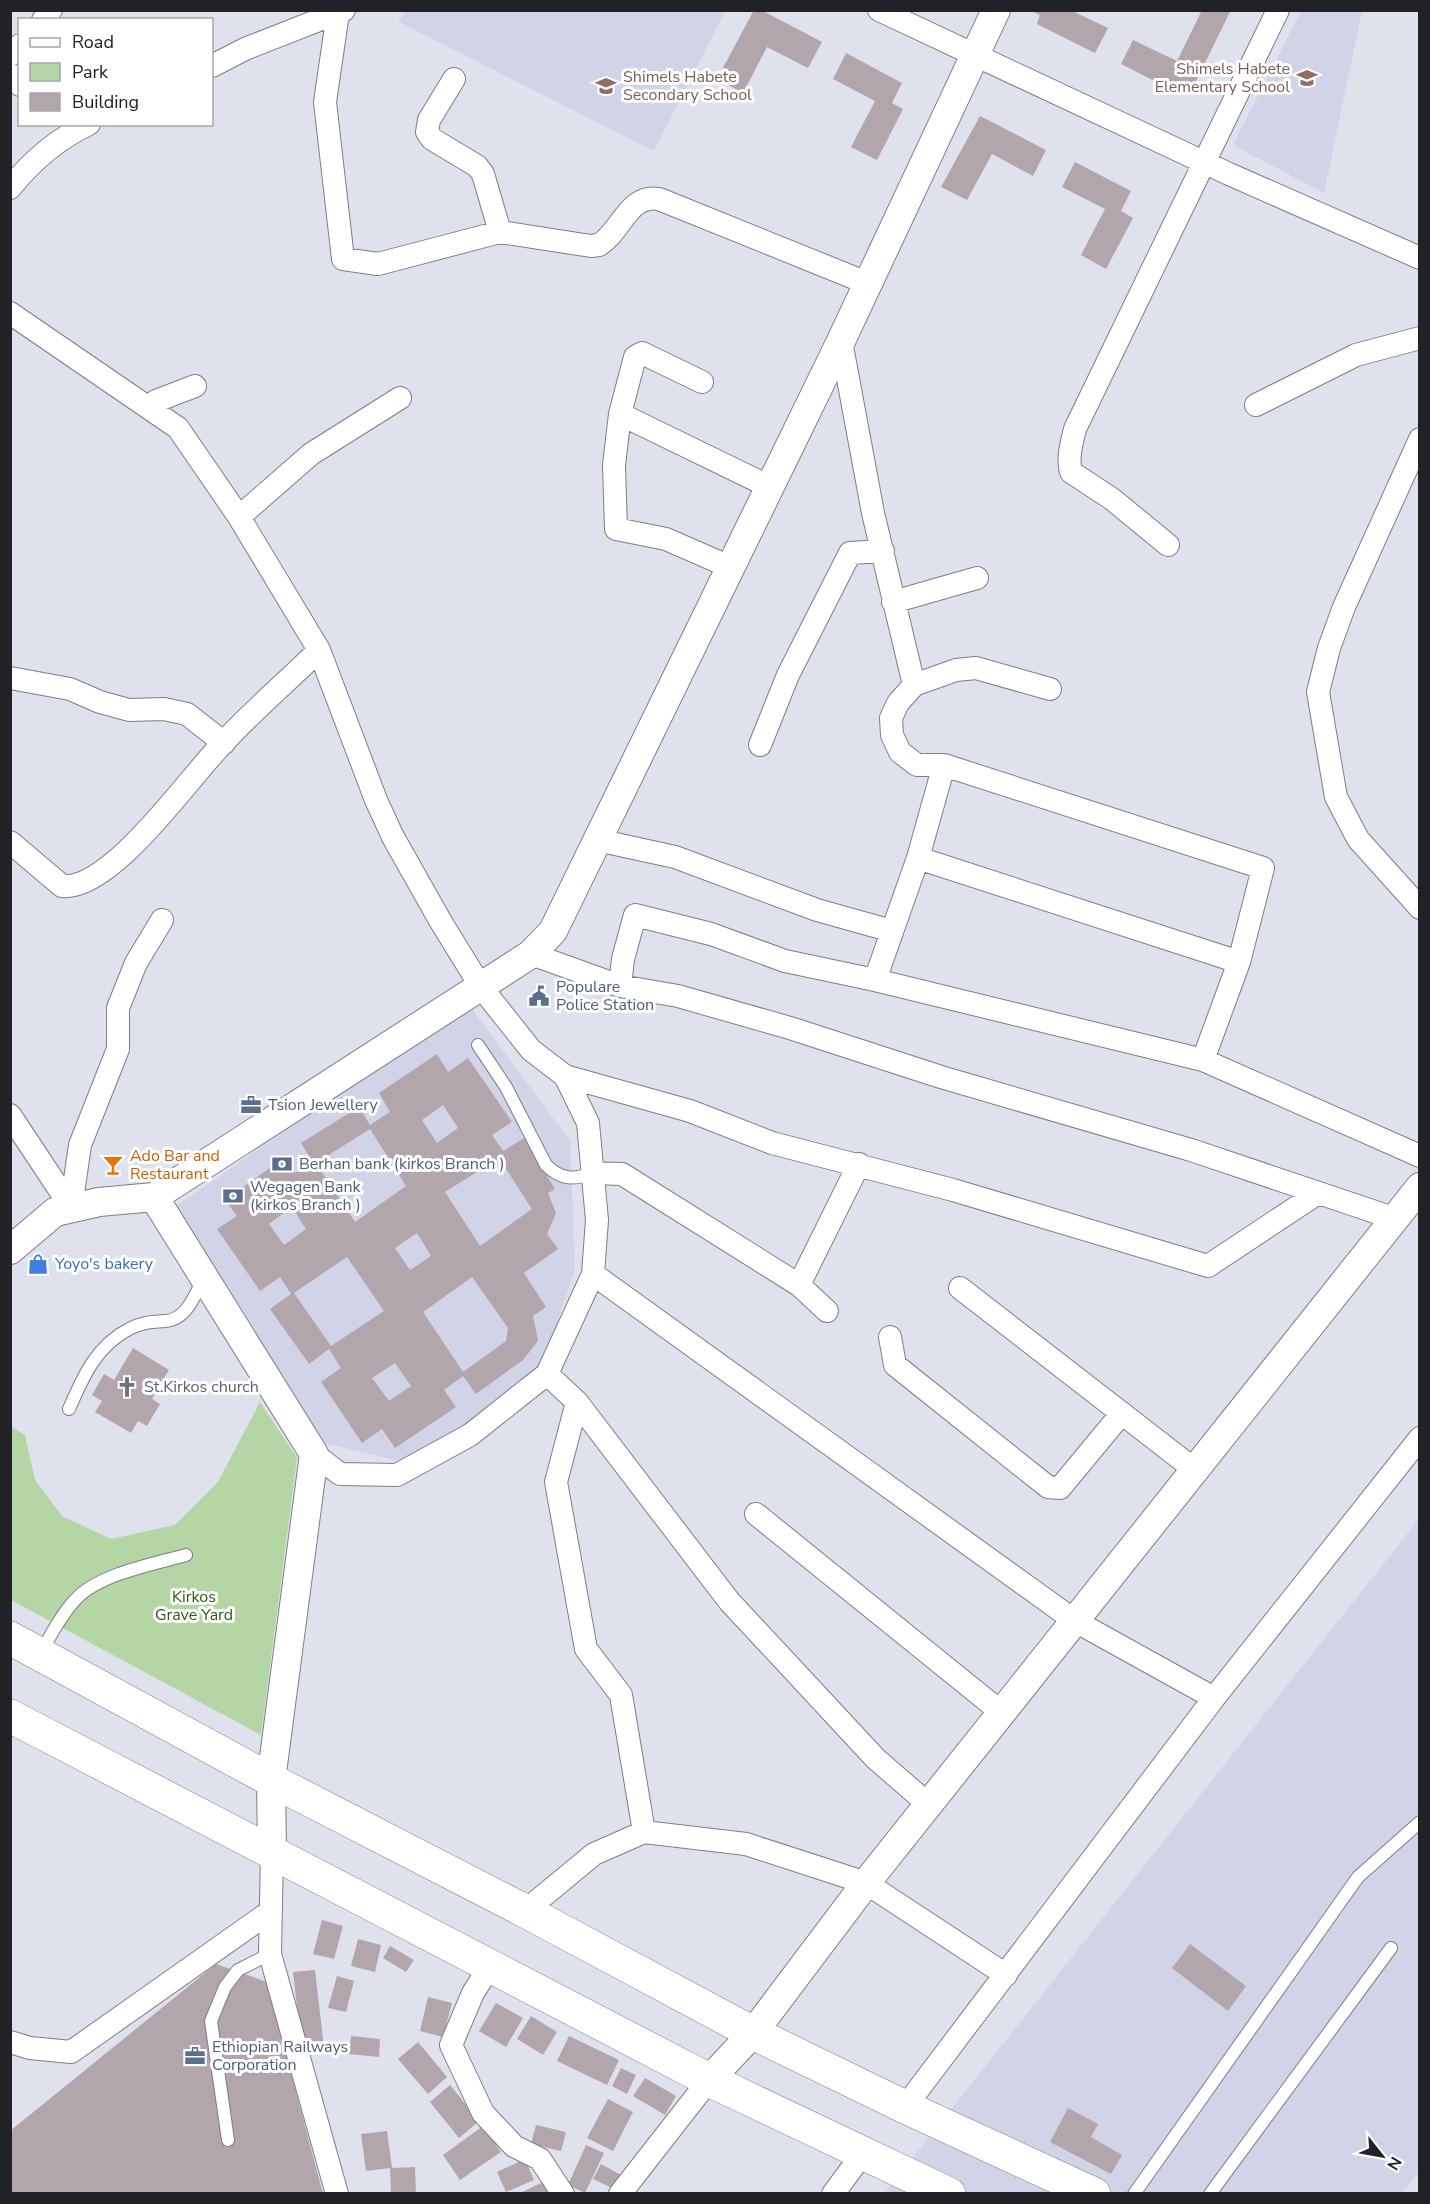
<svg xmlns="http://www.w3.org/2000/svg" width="1430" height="2204" font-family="'Nunito Sans',sans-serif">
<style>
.built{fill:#d1d4e7}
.green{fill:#b4d5a4}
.building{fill:#b1a6ac;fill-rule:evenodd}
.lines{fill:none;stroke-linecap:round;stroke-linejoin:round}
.service-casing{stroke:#7c7e89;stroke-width:14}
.minor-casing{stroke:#7c7e89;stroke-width:24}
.tertiary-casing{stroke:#7c7e89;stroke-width:30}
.secondary-casing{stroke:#7c7e89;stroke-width:34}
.service{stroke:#fff;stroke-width:12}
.minor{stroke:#fff;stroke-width:22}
.tertiary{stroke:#fff;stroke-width:28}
.secondary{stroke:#fff;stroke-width:33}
.labels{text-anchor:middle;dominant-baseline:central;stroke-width:6;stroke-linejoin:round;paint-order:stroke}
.education-label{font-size:16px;fill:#785e54;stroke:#fff;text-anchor:end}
.service-label{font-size:16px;fill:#4e5e75;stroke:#fff;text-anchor:start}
.food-label{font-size:16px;fill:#c56008;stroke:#fff;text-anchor:start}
.shop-label{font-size:16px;fill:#366cbe;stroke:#fff;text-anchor:start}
.worship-label{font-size:16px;fill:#5b616d;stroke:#fff;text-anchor:start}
.park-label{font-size:16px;fill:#2e5815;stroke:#fff}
</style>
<rect width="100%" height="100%" fill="#dfe1ed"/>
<!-- built -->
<path class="built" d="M405 10H725V11L654 151 399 22Z
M1301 11H1362L1324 193 1233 145Z
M469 1005 570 1141 575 1269 539 1376 407 1463 312 1440 170 1210Z
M1419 1519 1420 2171 1402 2193 884 2194Z"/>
<!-- green -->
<path class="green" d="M260 1402 297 1458 261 1735 11 1600 10 1426 25 1435 35 1480 62 1516 111 1539 175 1525 218 1482Z"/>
<!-- building -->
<path class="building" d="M754 10H761L822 42 808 68 767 47 743 93 717 79Z
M1030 10H1070L1108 28 1095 53 1037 24 1040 15Z
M1202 10H1231L1193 87 1184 82 1178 93 1121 64 1133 40 1177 61Z
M846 53 902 83 892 103 903 109 877 160 851 147 875 101 833 79Z
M980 116 1046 150 1033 176 992 154 967 200 941 187Z
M1075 162 1131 191 1121 211 1133 218 1106 269 1081 255 1105 209 1062 187Z
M437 1054 448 1072 468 1058 512 1122 492 1135 503 1151 524 1138 555 1189 548 1193 556 1213 547 1234 558 1249 524 1273 546 1307 533 1316 538 1341 523 1360 476 1394 463 1376 444 1390 456 1407 395 1448 382 1429 362 1443 321 1382 341 1368 329 1349 309 1364 270 1309 291 1294 280 1277 260 1291 217 1229 237 1216 225 1200 284 1158 295 1173 312 1161 301 1143 359 1107 370 1125 390 1112 379 1093ZM443 1105 458 1128 437 1143 422 1120ZM370 1129 406 1186 355 1222 316 1163ZM499 1158 532 1209 480 1246 445 1192ZM292 1207 306 1229 284 1245 269 1224ZM417 1233 431 1256 410 1270 395 1248ZM347 1257 384 1311 331 1346 294 1293ZM472 1277 508 1328 506 1341 463 1372 423 1312ZM395 1363 411 1386 389 1401 372 1378Z
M133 1348 169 1370 152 1399 160 1404 147 1426 138 1421 131 1433 95 1412 102 1401 92 1395 104 1374 114 1380Z
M322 1920 343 1926 334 1959 313 1954Z
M358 1939 381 1945 375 1972 351 1966Z
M1190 1944 1246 1986 1228 2011 1172 1968Z
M390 1946 414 1960 406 1972 383 1958Z
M216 1964 267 1982 323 2194H10V2131Z
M315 1970 324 2048 302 2050 293 1972Z
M337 1976 354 1981 346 2012 328 2008Z
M428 1997 452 2003 443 2037 420 2031Z
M496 2003 523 2018 506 2047 479 2031Z
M531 2016 557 2032 543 2055 517 2039Z
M351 2036 380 2039 379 2057 349 2054Z
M569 2036 619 2060 607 2085 557 2061Z
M418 2042 447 2077 428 2094 398 2059Z
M621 2068 636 2075 627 2094 612 2086Z
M645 2078 676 2096 665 2115 633 2096Z
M450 2085 479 2121 459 2138 430 2102Z
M608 2099 633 2112 613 2151 587 2138Z
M1068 2108 1098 2124 1091 2137 1122 2155 1111 2174 1050 2142Z
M536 2125 566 2132 561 2151 531 2144Z
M483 2126 501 2152 460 2180 443 2155Z
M387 2131 392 2168 415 2167 416 2194H391L390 2168 366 2171 361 2134Z
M586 2145 604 2153 585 2193 568 2185Z
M525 2159 534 2180 506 2192 497 2172Z
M601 2164 621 2175 614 2189 593 2179Z
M543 2182 548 2194H518Z"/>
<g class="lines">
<!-- service casing -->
<g class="service-casing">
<path id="service" d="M478 1045 506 1087 546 1165C561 1180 574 1180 593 1173
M69 1409C83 1377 96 1346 129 1329 142 1322 152 1322 165 1321 187 1320 195 1294 204 1278
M40 1653C51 1636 61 1614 76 1599 99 1574 154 1564 186 1555
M228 2140 211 2021 225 1987 238 1970 270 1954
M1134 2194 1358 1877 1420 1822
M1210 2194 1391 1948"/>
</g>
<!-- minor casing -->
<g class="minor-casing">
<path id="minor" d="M879 10 1229 174 1420 258
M338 13 325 102 343 259 378 264 500 232
M43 20 51 10
M10 55 20 45
M212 66 245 49 344 10
M10 75 20 85
M454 79 429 120 427 132 432 139 477 166 483 174 500 232 591 246 599 245C622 231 628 194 659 199L867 283
M10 188C31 162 59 138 89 124
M10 313 178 428 239 517 319 650 376 800 393 837 441 922 481 987 531 1050 565 1076 588 1123 597 1220 593 1274 547 1374 470 1435 397 1475 340 1474 314 1454
M841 341 873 513 914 685
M702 382 642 353 635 357 620 414 614 465 616 529 666 539 730 567
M1256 405 1356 355 1420 338
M151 409 156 401 195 386
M620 414 770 487
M1420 439 1344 607 1329 648 1318 692 1336 797 1358 839 1420 908
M239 517 311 454 400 398
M1168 545 1112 499 1071 472C1067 458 1072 442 1075 429L1278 10
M893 602 977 578
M10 678 70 689 100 702 129 710 164 709 187 714 224 743
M1050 689 976 668 956 670 914 685 898 703 891 718 892 735 900 752 917 765H944L1263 868 1239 962 1203 1060
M760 745 788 675 850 553 883 551
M944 765 918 858 875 980 1203 1060 1420 1156
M597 840 675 857 817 910 892 931
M10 842 62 886C109 891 184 785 214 753 246 716 285 684 319 650
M918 858 1239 962
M531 954 620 986 623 959 635 915 711 934 785 961 875 980
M620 986 678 996 790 1028 941 1077 1191 1150 1396 1219
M565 1076 690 1111 772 1143 953 1190 1208 1266 1318 1193
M10 1115 71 1207
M593 1173 622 1174 799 1285 827 1311
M71 1207 80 1145 118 1049V1008L136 963 162 920
M593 1274 1075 1621 1214 1698
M799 1285 859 1164
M960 1288 1195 1470
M890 1337 895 1365 1048 1487 1060 1488 1122 1413
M547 1374 577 1402 556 1482 586 1649 621 1695 644 1832 746 1844 866 1883 1006 1975
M577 1402 729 1601 876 1759 928 1804
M756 1514 1001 1712
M272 1852 270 1954 337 2194
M525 1911 594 1854 644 1832
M490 1966 473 1993 451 2045 483 2113 514 2146 540 2159 563 2194
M10 2042 30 2048 71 2052 271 1911
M905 2107 1214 1698 1420 1438
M620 2194 709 2080
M833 2194 864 2152"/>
</g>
<!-- tertiary casing -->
<g class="tertiary-casing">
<path id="tertiary" d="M154 1197 314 1454 271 1780 272 1852
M10 1250 55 1212 99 1202 154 1197 531 954 553 931 841 341 996 10
M709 2080 753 2033 866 1883 1420 1187"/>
</g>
<!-- secondary casing -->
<g class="secondary-casing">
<path id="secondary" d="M10 1638 271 1780 525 1911 753 2033 905 2107 1094 2194
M10 1716 709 2080 949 2194"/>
</g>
<!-- service -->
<use href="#service" class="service"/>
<!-- minor -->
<use href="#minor" class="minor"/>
<!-- tertiary -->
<use href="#tertiary" class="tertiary"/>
<!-- secondary -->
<use href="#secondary" class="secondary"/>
</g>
<!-- icons -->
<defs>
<g id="school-bare" transform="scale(1.62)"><path d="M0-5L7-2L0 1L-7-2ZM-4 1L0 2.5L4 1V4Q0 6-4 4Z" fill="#8d6e63" stroke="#fff" stroke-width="2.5" paint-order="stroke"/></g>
<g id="civic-bare" transform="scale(1.62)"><path d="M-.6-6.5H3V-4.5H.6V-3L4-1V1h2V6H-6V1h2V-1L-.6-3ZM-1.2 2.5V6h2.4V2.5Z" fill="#5c6f8a" stroke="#fff" stroke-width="2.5" paint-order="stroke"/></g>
<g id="office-bare" transform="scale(1.62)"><path d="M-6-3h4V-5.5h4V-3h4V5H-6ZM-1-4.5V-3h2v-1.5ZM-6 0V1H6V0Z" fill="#5c6f8a" stroke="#fff" stroke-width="2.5" paint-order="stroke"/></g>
<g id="bank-bare" transform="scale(1.62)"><path d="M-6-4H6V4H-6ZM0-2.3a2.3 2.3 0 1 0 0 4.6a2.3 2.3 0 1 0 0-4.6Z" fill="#5c6f8a" stroke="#fff" stroke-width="2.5" paint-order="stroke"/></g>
<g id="bar-bare" transform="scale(1.62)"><path d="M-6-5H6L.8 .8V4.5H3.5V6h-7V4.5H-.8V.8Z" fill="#e8710a" stroke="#fff" stroke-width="2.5" paint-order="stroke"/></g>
<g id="shop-bare" transform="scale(1.62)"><path d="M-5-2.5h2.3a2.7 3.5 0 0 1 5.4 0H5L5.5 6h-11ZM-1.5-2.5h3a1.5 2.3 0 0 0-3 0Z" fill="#3f7fe0" stroke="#fff" stroke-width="2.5" paint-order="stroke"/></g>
<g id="church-bare" transform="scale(1.62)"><path d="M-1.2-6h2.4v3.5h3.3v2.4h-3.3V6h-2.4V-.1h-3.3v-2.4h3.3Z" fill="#6b7280" stroke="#fff" stroke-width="2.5" paint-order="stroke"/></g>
</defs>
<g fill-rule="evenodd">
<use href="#school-bare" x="1307" y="78"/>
<use href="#school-bare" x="606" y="86"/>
<use href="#civic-bare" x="539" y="996"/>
<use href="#office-bare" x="251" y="1105"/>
<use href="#bank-bare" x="282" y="1164"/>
<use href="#bar-bare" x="113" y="1165"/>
<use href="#bank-bare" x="233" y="1196"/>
<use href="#shop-bare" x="38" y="1264"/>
<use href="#church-bare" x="127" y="1387"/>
<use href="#office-bare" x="195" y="2056"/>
</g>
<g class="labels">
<!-- education labels -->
<g class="education-label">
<text x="1290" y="69">Shimels Habete<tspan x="1290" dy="18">Elementary School</tspan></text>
<text x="623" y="77" text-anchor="start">Shimels Habete<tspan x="623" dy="18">Secondary School</tspan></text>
</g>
<!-- service labels -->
<g class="service-label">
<text x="556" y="987">Populare<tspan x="556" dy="18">Police Station</tspan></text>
<text x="268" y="1105">Tsion Jewellery</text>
<text x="299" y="1164">Berhan bank (kirkos Branch )</text>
<text x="250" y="1187">Wegagen Bank<tspan x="250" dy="18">(kirkos Branch )</tspan></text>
<text x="212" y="2047">Ethiopian Railways<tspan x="212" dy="18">Corporation</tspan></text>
</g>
<!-- food labels -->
<g class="food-label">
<text x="130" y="1156">Ado Bar and<tspan x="130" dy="18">Restaurant</tspan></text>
</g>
<!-- shop labels -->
<g class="shop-label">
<text x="55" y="1264">Yoyo's bakery</text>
</g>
<!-- worship labels -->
<g class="worship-label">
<text x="144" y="1387">St.Kirkos church</text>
</g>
<!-- park labels -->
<g class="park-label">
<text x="194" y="1597">Kirkos<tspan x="194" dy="18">Grave Yard</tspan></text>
</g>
</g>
<!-- border -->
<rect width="1430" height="2204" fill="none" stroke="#212226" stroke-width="24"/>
<!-- legend -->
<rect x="18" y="18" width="195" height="108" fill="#ffffff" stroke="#a6a7a8" stroke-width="1.5"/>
<rect x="30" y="38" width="30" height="9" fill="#ffffff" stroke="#a6a7a8" stroke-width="1.5"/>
<text x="72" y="48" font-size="18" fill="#212226">Road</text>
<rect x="30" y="63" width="30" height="18" fill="#b4d5a4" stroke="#a6a7a8" stroke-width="1.5"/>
<text x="72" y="78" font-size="18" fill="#212226">Park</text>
<rect x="30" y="93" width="30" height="18" fill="#b1a6ac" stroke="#a6a7a8" stroke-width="1.5"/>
<text x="72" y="108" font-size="18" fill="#212226">Building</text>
<!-- north arrow -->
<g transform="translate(1382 2156) rotate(121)" stroke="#ffffff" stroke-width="4.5" paint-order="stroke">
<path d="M0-4.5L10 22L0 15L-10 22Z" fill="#212226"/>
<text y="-9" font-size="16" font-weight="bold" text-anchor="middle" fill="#212226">N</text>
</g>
</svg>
